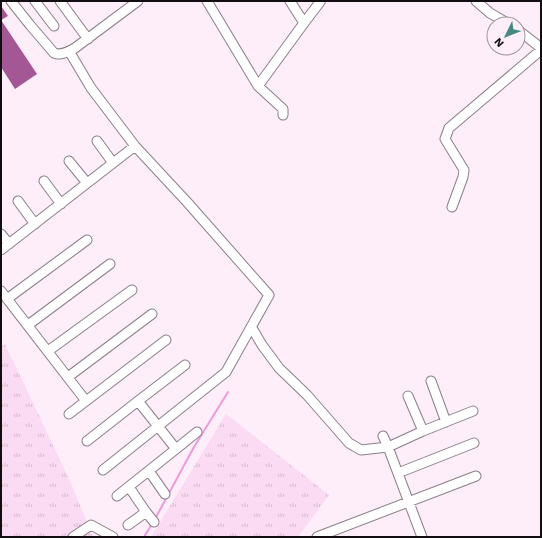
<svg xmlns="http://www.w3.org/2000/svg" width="542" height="538" font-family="'Work Sans',sans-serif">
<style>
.grass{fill:url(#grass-tufts)}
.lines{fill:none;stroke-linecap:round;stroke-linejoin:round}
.stream{stroke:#ed9bda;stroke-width:2}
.building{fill:#a35794}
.minor-casing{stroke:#8c7e88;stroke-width:11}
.minor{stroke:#fff;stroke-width:9}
</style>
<defs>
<pattern id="grass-tufts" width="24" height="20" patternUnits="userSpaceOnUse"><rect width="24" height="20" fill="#fbdbf3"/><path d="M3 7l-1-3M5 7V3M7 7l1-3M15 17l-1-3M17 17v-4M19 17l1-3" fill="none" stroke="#d6bbcf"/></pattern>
</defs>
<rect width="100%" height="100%" fill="#fdeef9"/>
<!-- grass -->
<path class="grass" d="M5 344 70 481 93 537H1V347Z
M226 414 329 495 298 537H151Z"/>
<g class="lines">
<!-- stream -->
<path class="stream" d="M155 519 194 447 228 392
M144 537 152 524"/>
</g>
<!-- building -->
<path class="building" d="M1 6 8 16 1 20 37 74 15 89 1 67Z"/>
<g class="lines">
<!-- minor casing -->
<g class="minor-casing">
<path id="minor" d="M11 1 30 25 54 53C62 56 69 51 75 48L138 1
M35 1 54 26
M60 1 88 39
M207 1 258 86 283 109V115
M476 1 490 13 509 24
M304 23 320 2 319 1
M518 30 541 48
M69 51 91 88 135 146 187 202 269 295 226 372 103 470
M258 86 304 23 290 1
M97 141 113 163
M69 161 87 183
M44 181 61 204
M18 201 35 224
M452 207 463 177 464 170 445 139 449 128 541 50
M1 234 9 244
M1 250 135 146
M1 291 86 401
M7 299 87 240
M28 325 110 264
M252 328 262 345 279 368 307 395 349 443 361 450 388 447 422 537
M48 351 132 290
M68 377 152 314
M431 381 446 422
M408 396 423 431
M69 414 166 340
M383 436 388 447 423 431 473 411
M87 441 138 401 185 365
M176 449 197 432
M149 471 165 494
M398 473 474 443
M117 496 176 449 138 401
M146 512 154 522
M128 525 146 512 129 487
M73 537 91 525 113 537
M317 537 476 476"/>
</g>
<!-- minor -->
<use href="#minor" class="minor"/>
</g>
<!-- border -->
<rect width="542" height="538" fill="none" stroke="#110d10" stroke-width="4"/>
<!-- north arrow -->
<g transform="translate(506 36) rotate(227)"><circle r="19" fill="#fdeef9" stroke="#9f949c"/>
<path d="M0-3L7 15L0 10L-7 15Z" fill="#448a82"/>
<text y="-6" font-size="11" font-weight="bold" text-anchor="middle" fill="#110d10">N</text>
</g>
</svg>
